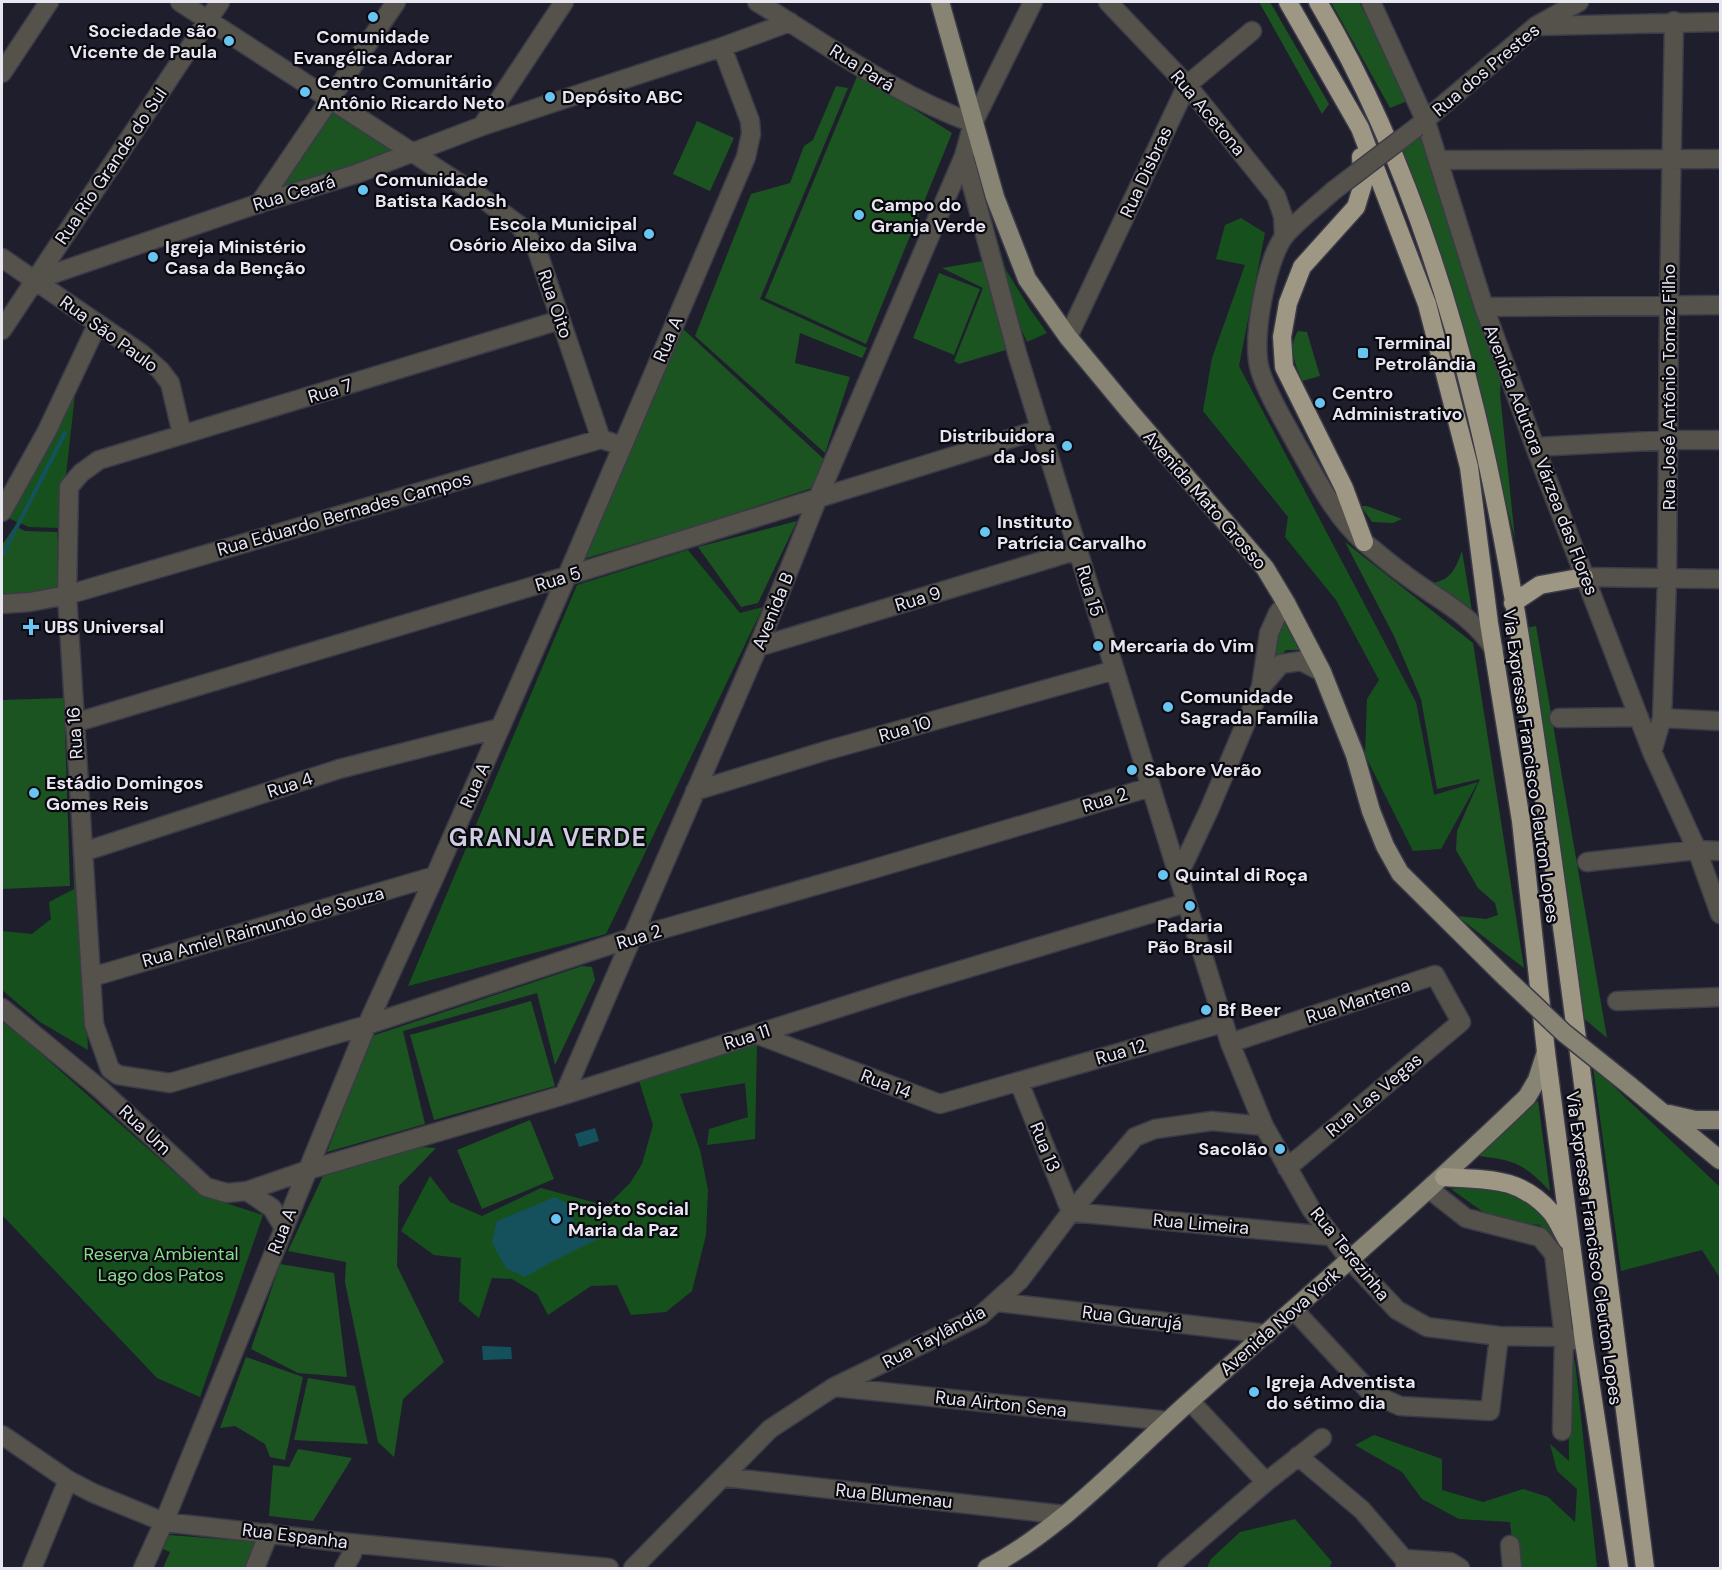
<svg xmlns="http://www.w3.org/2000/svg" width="1722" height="1570" font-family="'DM Sans',sans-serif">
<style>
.green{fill:#1b5421}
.forest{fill:#16511d}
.water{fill:#15515d}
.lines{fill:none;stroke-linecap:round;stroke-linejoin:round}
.stream{stroke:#15515d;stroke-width:4}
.minor-casing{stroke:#3b3a48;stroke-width:21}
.major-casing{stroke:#3b3a48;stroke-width:21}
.highway-casing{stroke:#3b3a48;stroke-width:21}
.minor{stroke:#54524a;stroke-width:18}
.major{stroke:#888473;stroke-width:18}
.highway{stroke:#9d9783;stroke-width:18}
.minor-bridge-casing{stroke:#3b3a48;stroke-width:21;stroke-linecap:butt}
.major-bridge-casing{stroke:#3b3a48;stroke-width:21;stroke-linecap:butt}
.minor-bridge{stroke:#54524a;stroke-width:18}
.major-bridge{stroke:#888473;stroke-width:18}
.poi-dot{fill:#68c4f0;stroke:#09090f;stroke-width:2}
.labels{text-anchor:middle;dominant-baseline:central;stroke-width:4.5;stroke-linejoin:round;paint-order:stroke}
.poi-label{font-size:18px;font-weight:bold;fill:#e7e6f1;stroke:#09090f;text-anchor:start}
.street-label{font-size:18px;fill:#e7e6f1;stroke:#09090f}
.park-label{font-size:18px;fill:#8bdb8e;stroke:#09090f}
.district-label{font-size:24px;font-weight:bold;letter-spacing:1.5px;fill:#cecde2;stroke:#09090f}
</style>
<rect width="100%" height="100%" fill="#1f1e2d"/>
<!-- green -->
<path class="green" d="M1259 2H1270L1329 104 1322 114Z
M1331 2H1359L1410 100 1390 108Z
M858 74 952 133 866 344 765 298Z
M836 86 848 88 760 299 867 348 862 358 800 333 795 363 850 377 825 453 695 336 751 194 790 183 804 146 813 140Z
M329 99 412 154 259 204Z
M697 121 734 138 710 191 673 174Z
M1424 129 1501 377 1500 394 1515 539 1485 419 1398 151Z
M989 260 1009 349 959 364 954 361 983 288 942 268Z
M939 273 980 289 954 355 913 338Z
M681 327 827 462 812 488 693 527 583 559Z
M1298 331 1307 332 1320 376 1302 381C1296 365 1287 348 1298 331Z
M1361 506H1367L1402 519 1393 523 1372 522Z
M797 521 758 603 741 607 698 547Z
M15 526 25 531 57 532 64 592 2 603V545Z
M1345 542 1473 643 1524 968 1457 916 1486 919 1498 915 1495 903 1478 888 1456 850 1457 831 1480 779 1437 789 1421 699 1394 636Z
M1462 551 1472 611 1432 583C1452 580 1456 567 1462 551Z
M1289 618 1308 650H1286L1269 667 1278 624Z
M1536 626 1607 1038 1580 1015 1525 628Z
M64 698 70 886 2 889V700Z
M582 966 592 967 595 980 555 1065 537 993 403 1031 425 1124 327 1152 372 1036Z
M531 1001 555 1086 434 1120 410 1035Z
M1538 1101 1550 1191C1522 1163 1517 1161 1479 1156L1502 1130Z
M530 1120 554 1179 482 1209 457 1150Z
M421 1147 436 1148 399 1186 397 1266 444 1362 403 1399 394 1457 378 1442 345 1282 346 1262 288 1251 323 1176Z
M280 1264 334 1273 347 1377 298 1373 251 1349Z
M246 1357 303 1377 285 1460 270 1457 265 1444 235 1426 220 1428Z
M308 1378 355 1386 368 1444 294 1440Z
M298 1449 352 1458 313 1521 269 1516 273 1465 289 1467Z
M170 1535 257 1542 248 1568H163L170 1552 161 1548Z"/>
<!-- forest -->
<path class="forest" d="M991 218 1006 270 1030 309 1047 333 1027 342 1010 304 985 220Z
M1241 218 1265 233 1239 366 1416 702 1434 795 1478 782 1441 849 1413 851 1365 755 1367 699 1379 680 1336 600 1285 537 1288 517 1203 411 1212 358 1245 265 1216 259 1225 225Z
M75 395 60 528 29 527 8 518Z
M688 550 740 613 763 607 606 934 408 986 577 585Z
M72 834H77L88 1050 40 1022 2 990V931L32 934 51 919 49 902 74 889Z
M2 1022 29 1043 200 1195 263 1215 200 1397 157 1378 2 1215Z
M752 1044 757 1045 755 1139 707 1145 709 1129 748 1117 745 1083 680 1094 700 1150 708 1190 706 1235 692 1291 666 1312 631 1315 617 1285 591 1286 548 1315 537 1294 512 1279 492 1278 479 1318 459 1301 461 1258 434 1255 401 1231 430 1176 450 1202 482 1216 541 1188 607 1206 630 1183 642 1164 653 1125 639 1081Z
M1593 1067 1720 1187V1278L1702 1250 1621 1271Z
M1490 1184 1530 1202 1556 1233 1570 1286 1563 1277 1560 1256 1540 1225 1493 1219 1451 1189Z
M1568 1357 1575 1361 1597 1568H1515L1510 1522 1459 1519 1422 1499 1402 1472 1355 1445 1374 1435 1442 1459V1490L1483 1502 1523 1489 1548 1497 1575 1522 1577 1489 1557 1471 1550 1444 1569 1461Z
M1295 1519 1332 1562 1329 1568H1207L1211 1559 1240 1532Z"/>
<!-- water -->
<path class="water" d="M595 1128 599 1141 579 1147 575 1134Z
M555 1197 569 1205 577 1232 597 1229 598 1239 553 1261 525 1277 506 1268 492 1243 497 1221Z
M482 1346 511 1347 512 1359 483 1360Z"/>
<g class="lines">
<!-- stream -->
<path class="stream" d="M3 554 65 433"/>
<!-- minor casing -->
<g class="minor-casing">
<path id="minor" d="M180 2 478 195 519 225 537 250 601 439
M757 2C828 45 895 95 973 123
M1108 2 1187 85 1276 196 1283 216 1284 237
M1371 2 1426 122 1484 307 1535 447 1652 752 1697 850 1720 914
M1538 26 1720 22
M2 73 49 2
M482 126 564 2
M1417 127 1536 26 1579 2
M964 156 1017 353 1230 1043 1264 1126 1311 1209 1350 1260 1397 1310 1427 1327 1499 1336 1564 1337 1584 1342
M1438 160 1720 159
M1333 191C1320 203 1292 225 1283 238 1266 263 1251 341 1260 370 1267 394 1286 424 1298 447 1318 482 1335 516 1365 543 1378 553 1391 565 1404 574 1435 598 1473 615 1494 649
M259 204 396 2
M2 258 142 354 160 370 170 383 182 434
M35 280 260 203 356 174 482 126 722 47 790 22
M1484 307 1720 305
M560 320 99 460 81 473 69 487 67 595 94 1024 110 1069 118 1075 170 1083 367 1025 631 938 863 872 1151 787
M2 330 220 2
M1068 337 1187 85 1252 31
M1535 447 1669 440H1720
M2 512 47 431 97 325
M1584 577 1720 579
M2 604 30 602 67 595 601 439 622 446
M758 647 1078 550
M1261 687 1281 664 1301 661 1322 672
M1559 718 1639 717
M1662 718 1720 721
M74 723 567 576 1041 429
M1652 752 1662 718 1667 579 1669 306 1674 21
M695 791 825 751 1115 670
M83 852 339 769 500 728
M1587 862 1697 850 1720 851
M1178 876 1209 810 1261 687 1269 633 1278 613 1286 603
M92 977 435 876
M1617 1001 1720 997
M2 1008 99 1088 206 1187 227 1193 247 1191 308 1170 564 1095 898 989 1186 903
M756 1034 940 1104 1223 1023
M1230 1043 1435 975 1461 1022 1287 1168
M1019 1082 1071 1212
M564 1095 758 647 817 500 964 156 973 123 1033 2
M1429 1189 1466 1218 1540 1237 1554 1254 1564 1337 1562 1431
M247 1191 272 1208 284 1228
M1071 1212 1330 1236
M997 1302 1267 1334
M1294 1310 1371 1393 1400 1406 1490 1411 1499 1336
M835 1387 1168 1421
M1190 1401 1266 1482
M2 1435 68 1480 93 1493 164 1522 349 1543 609 1568
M1298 1456 1362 1510 1404 1559 1406 1568
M723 1477 1065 1515
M1510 1545 1512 1568
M1404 1559 1450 1562 1460 1568
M32 1568 68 1480
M143 1568 164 1522 367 1025 435 876 567 576 746 157 751 134 750 121 722 47
M255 1568 269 1533
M344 1568 352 1554 349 1543
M633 1568 770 1429 834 1387 980 1316 1020 1280 1071 1212 1135 1137 1155 1129 1212 1121 1264 1126
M1167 1568 1266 1482 1322 1438"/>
</g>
<!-- major casing -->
<g class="major-casing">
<path id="major" d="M940 2 995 197 1027 279 1068 337 1131 413 1265 568 1286 603 1322 672 1355 755 1371 811 1385 846 1400 873 1506 978
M1629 1085 1720 1160
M1669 1114 1695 1120H1720
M987 1568C1061 1530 1127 1457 1190 1401 1303 1300 1418 1202 1527 1097L1537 1080 1546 1052"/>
</g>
<!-- highway casing -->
<g class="highway-casing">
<path id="highway" d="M1288 2 1360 128 1427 304 1469 467 1489 623 1521 821 1546 1052 1584 1342 1619 1568
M1318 2C1471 262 1512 568 1553 862 1586 1097 1615 1333 1645 1568
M1361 157 1363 184 1356 207 1302 267 1288 303 1282 337 1284 367 1344 488 1364 542
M1513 603 1540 585 1584 577
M1444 1177C1488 1180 1519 1176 1551 1212 1558 1220 1562 1232 1568 1241"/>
</g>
<!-- minor -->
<use href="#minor" class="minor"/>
<!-- major -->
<use href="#major" class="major"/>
<!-- highway -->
<use href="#highway" class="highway"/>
<!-- minor-bridge casing -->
<g class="minor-bridge-casing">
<path id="minor-bridge" d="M1333 191 1417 127"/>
</g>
<!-- major-bridge casing -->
<g class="major-bridge-casing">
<path id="major-bridge" d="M1506 978 1564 1033 1629 1085"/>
</g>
<!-- minor-bridge -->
<use href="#minor-bridge" class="minor-bridge"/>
<!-- major-bridge -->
<use href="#major-bridge" class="major-bridge"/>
</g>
<!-- markers -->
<g class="poi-dot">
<circle cx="373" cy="17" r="6"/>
<circle cx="229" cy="41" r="6"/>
<circle cx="305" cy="92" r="6"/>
<circle cx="550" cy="97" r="6"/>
<circle cx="363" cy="190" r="6"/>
<circle cx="859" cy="215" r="6"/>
<circle cx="649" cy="234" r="6"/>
<circle cx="153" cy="257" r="6"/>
<rect x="1357" y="347" width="12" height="12" rx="3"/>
<circle cx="1320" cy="403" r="6"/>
<circle cx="1067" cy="446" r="6"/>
<circle cx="985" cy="532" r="6"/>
<path d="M28 618h6v6h6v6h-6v6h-6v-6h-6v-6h6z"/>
<circle cx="1098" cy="646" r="6"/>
<circle cx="1168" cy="707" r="6"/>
<circle cx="1132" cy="770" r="6"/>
<circle cx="34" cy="793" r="6"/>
<circle cx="1163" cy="875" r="6"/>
<circle cx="1190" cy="906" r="6"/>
<circle cx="1206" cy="1010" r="6"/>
<circle cx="1280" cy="1149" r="6"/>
<circle cx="556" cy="1219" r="6"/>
<circle cx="1254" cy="1392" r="6"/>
</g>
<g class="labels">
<!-- poi labels -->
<g class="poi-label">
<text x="217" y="31" text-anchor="end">Sociedade são<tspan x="217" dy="21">Vicente de Paula</tspan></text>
<text x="373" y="37" text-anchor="middle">Comunidade<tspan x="373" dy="21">Evangélica Adorar</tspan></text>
<text x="317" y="82">Centro Comunitário<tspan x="317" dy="21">Antônio Ricardo Neto</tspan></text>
<text x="562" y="97">Depósito ABC</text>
<text x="375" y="180">Comunidade<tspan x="375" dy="21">Batista Kadosh</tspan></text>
<text x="871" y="205">Campo do<tspan x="871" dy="21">Granja Verde</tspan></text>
<text x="637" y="224" text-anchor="end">Escola Municipal<tspan x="637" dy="21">Osório Aleixo da Silva</tspan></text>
<text x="165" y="247">Igreja Ministério<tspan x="165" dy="21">Casa da Benção</tspan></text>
<text x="1375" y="343">Terminal<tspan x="1375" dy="21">Petrolândia</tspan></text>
<text x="1332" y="393">Centro<tspan x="1332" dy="21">Administrativo</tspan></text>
<text x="1055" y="436" text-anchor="end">Distribuidora<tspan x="1055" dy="21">da Josi</tspan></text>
<text x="997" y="522">Instituto<tspan x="997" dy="21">Patrícia Carvalho</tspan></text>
<text x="44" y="627">UBS Universal</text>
<text x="1110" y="646">Mercaria do Vim</text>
<text x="1180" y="697">Comunidade<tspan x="1180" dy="21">Sagrada Família</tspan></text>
<text x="1144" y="770">Sabore Verão</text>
<text x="46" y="783">Estádio Domingos<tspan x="46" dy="21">Gomes Reis</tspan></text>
<text x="1175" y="875">Quintal di Roça</text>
<text x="1190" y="926" text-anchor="middle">Padaria<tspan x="1190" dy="21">Pão Brasil</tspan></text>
<text x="1218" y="1010">Bf Beer</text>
<text x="1268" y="1149" text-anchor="end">Sacolão</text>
<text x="568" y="1209">Projeto Social<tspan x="568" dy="21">Maria da Paz</tspan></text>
<text x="1266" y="1382">Igreja Adventista<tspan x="1266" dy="21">do sétimo dia</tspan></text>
</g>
<!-- street labels -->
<g class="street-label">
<text transform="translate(862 68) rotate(32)">Rua Pará</text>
<text transform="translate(1486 70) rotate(-40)">Rua dos Prestes</text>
<text transform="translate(1208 113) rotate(50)">Rua Acetona</text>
<text transform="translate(111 166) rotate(-56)">Rua Rio Grande do Sul</text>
<text transform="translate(1146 172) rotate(-65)">Rua Disbras</text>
<text transform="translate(294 193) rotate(-17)">Rua Ceará</text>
<text transform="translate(555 304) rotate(71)">Rua Oito</text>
<text transform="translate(109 334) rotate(36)">Rua São Paulo</text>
<text transform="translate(668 339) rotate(-67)">Rua A</text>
<text transform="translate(1669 387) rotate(-90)">Rua José Antônio Tomaz Filho</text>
<text transform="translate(330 391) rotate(-17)">Rua 7</text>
<text transform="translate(1541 460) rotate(69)">Avenida Adutora Várzea das Flores</text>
<text transform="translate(1205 500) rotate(49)">Avenida Mato Grosso</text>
<text transform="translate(344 514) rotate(-16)">Rua Eduardo Bernades Campos</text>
<text transform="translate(558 579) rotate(-17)">Rua 5</text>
<text transform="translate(1090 591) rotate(73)">Rua 15</text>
<text transform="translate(918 599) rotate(-17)">Rua 9</text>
<text transform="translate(773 611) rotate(-68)">Avenida B</text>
<text transform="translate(905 729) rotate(-16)">Rua 10</text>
<text transform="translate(75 733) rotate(-94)">Rua 16</text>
<text transform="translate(1531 766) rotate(82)">Via Expressa Francisco Cleuton Lopes</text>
<text transform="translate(290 785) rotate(-18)">Rua 4</text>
<text transform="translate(475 785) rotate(-66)">Rua A</text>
<text transform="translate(1105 800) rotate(-17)">Rua 2</text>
<text transform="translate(263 927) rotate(-16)">Rua Amiel Raimundo de Souza</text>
<text transform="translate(639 937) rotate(-17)">Rua 2</text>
<text transform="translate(1358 1001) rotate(-18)">Rua Mantena</text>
<text transform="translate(747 1037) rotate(-18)">Rua 11</text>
<text transform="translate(1121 1052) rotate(-16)">Rua 12</text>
<text transform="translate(886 1084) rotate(21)">Rua 14</text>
<text transform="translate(1374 1095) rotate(-40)">Rua Las Vegas</text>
<text transform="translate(145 1130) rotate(43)">Rua Um</text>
<text transform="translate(1045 1147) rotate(68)">Rua 13</text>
<text transform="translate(1201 1224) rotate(5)">Rua Limeira</text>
<text transform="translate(282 1231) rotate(-68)">Rua A</text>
<text transform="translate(1594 1248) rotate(82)">Via Expressa Francisco Cleuton Lopes</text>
<text transform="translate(1350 1254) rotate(51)">Rua Terezinha</text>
<text transform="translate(1132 1318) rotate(7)">Rua Guarujá</text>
<text transform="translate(1280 1322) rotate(-41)">Avenida Nova York</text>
<text transform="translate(934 1337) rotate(-28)">Rua Taylândia</text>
<text transform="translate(1001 1404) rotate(6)">Rua Airton Sena</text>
<text transform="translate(894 1496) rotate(6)">Rua Blumenau</text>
<text transform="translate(295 1536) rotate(7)">Rua Espanha</text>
</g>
<!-- park labels -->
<g class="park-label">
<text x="161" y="1254">Reserva Ambiental<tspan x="161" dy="21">Lago dos Patos</tspan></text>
</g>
<!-- district labels -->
<g class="district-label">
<text x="548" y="837">GRANJA VERDE</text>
</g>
</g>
<!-- border -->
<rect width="1722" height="1570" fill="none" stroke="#e7e6f1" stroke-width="6"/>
</svg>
